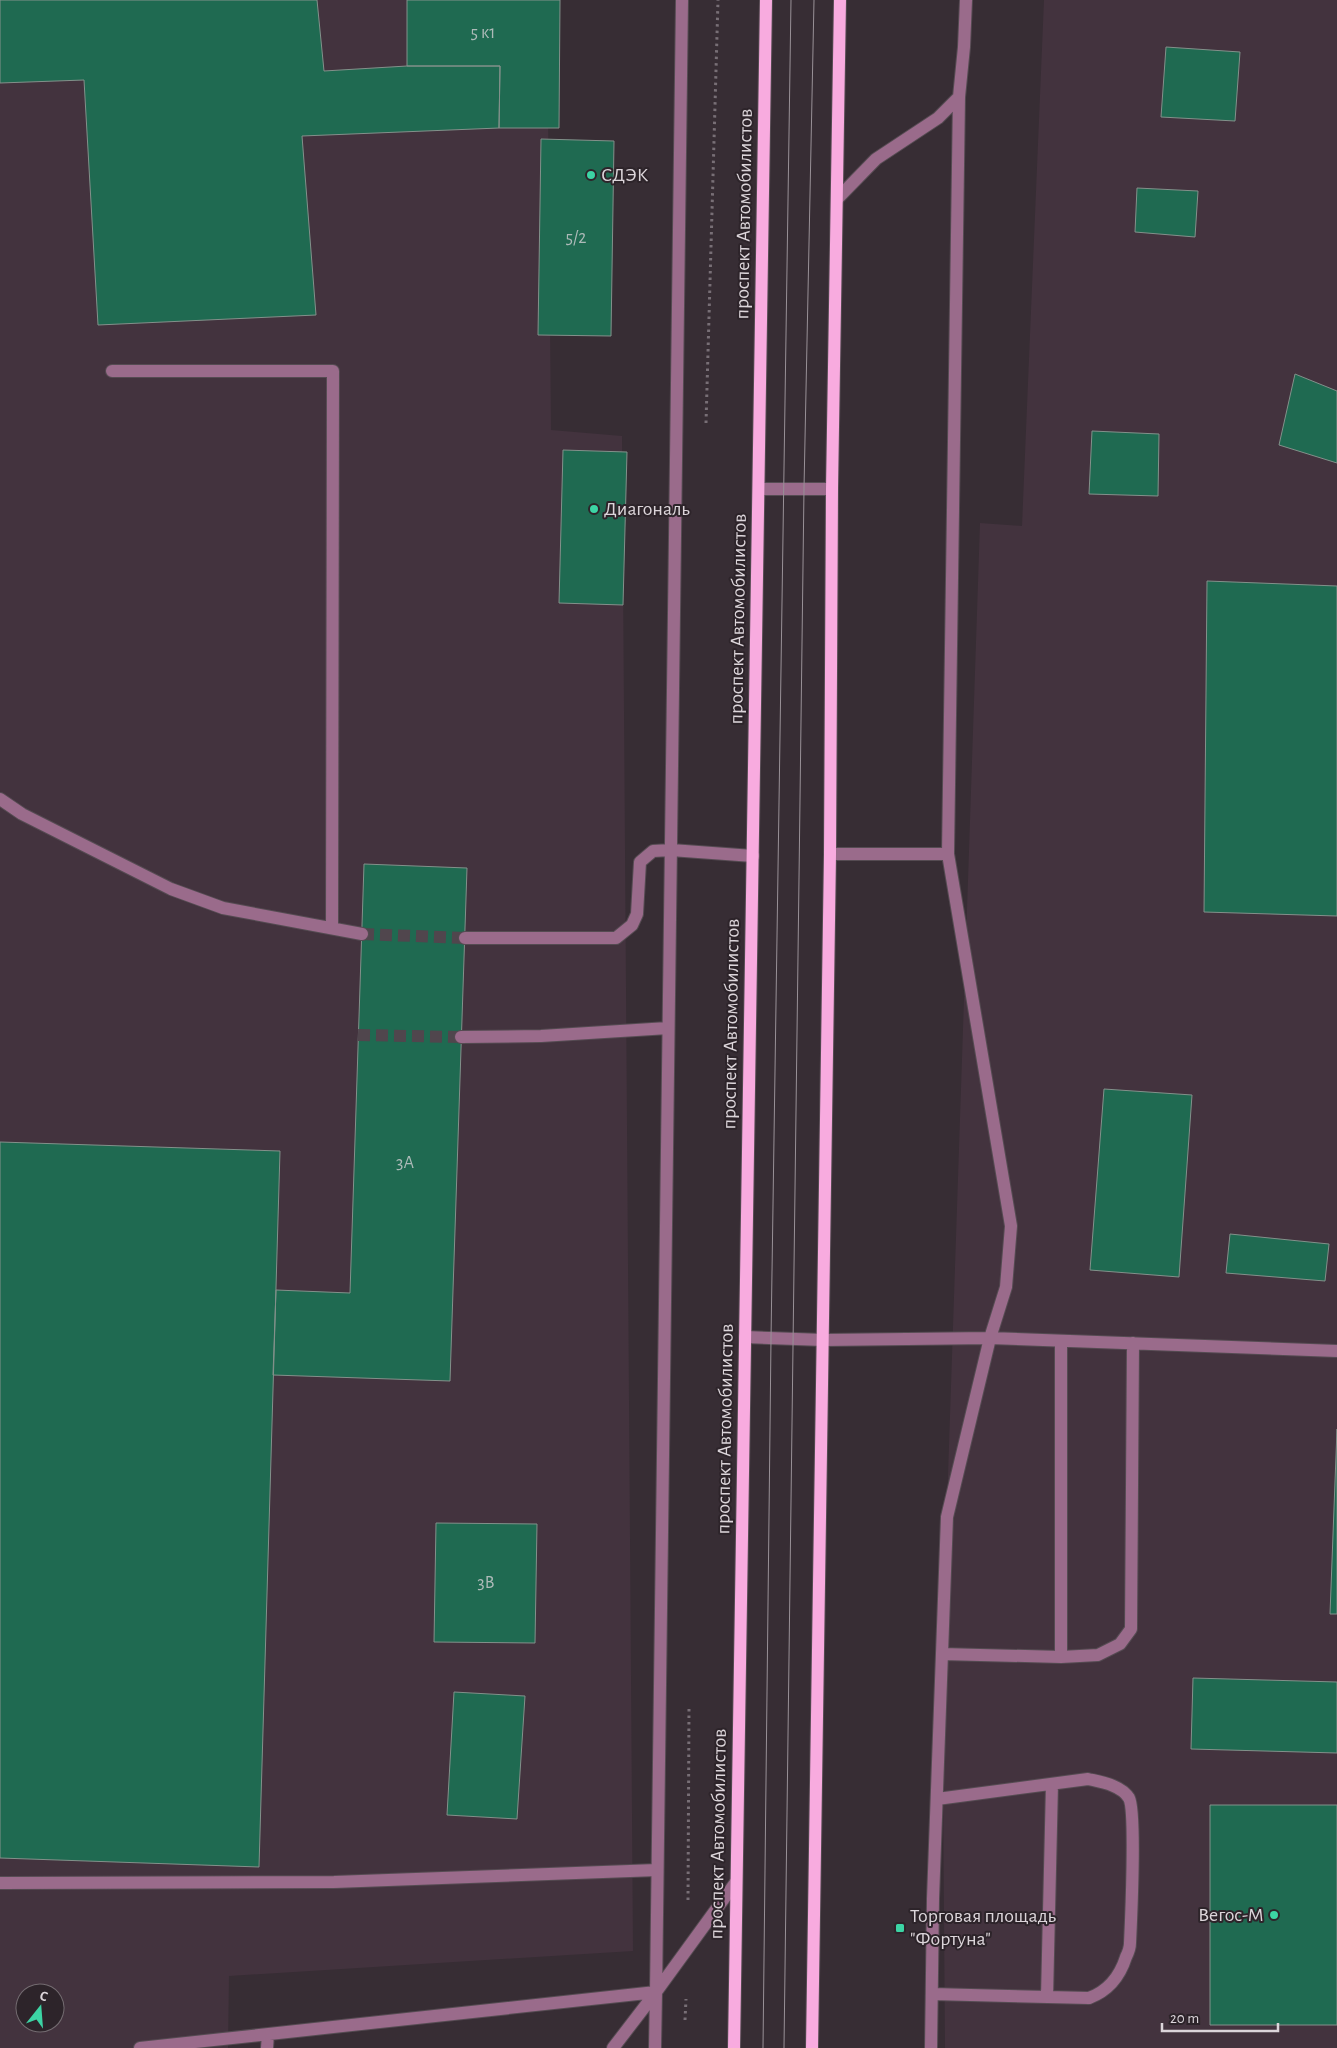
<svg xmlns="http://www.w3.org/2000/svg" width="1337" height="2048" font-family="'Alegreya Sans',sans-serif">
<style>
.built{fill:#43333e;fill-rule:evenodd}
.building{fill:#1f6a51;stroke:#83918b}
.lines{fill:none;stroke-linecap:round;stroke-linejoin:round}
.minor-tunnel{stroke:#50464d;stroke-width:12;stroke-dasharray:12 6;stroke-linecap:butt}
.minor-casing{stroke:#554b52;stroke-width:14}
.major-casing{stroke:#554b52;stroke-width:14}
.path{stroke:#786f76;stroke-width:3;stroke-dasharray:2.5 4;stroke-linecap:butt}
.minor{stroke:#9a6b8b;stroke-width:12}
.major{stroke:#f8abdf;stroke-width:12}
.tram{stroke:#999197;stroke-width:1}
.poi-dot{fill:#3cd4a4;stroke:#2d242a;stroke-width:2}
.labels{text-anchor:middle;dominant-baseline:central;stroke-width:4;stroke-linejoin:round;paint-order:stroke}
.number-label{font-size:18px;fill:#adbab8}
.poi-label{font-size:20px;fill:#dcd5da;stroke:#2d242a;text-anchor:start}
.street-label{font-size:20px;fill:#dcd5da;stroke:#2d242a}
</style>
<rect width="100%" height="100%" fill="#372d34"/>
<!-- built -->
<path class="built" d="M0 0H547L551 430 622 436 633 1951 229 1976 228 2048H0ZM25 1993H55V2023H25Z
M1044 0H1337V2048H945L942 1654 980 523 1022 526Z"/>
<!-- building -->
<path class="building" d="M0 0H317L324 71 407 66H500L499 128 302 136 316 315 98 325 84 80 0 83Z
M407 0H560L559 128H499L500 66H407Z
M1166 47 1240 52 1235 121 1161 117Z
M541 139 614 141 611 336 538 335Z
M1137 188 1198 191 1195 237 1135 232Z
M1295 374 1337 391V463L1279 445Z
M1092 431 1159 434 1158 496 1089 494Z
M563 450 627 452 623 605 559 603Z
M1207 581 1337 586V916L1204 912Z
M364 864 467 868 450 1381 273 1375 276 1290 350 1293Z
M1104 1089 1192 1095 1179 1277 1090 1270Z
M0 1142 280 1151 259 1867 0 1858Z
M1230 1234 1329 1244 1325 1281 1226 1273Z
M1337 1429V1614H1330Z
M436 1523 537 1524 535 1643 434 1642Z
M1193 1678 1337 1682V1753L1191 1749Z
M454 1692 525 1696 517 1819 447 1815Z
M1210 1805H1337V2025H1210Z"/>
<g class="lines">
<!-- minor-tunnel -->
<path class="minor-tunnel" d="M362 934 465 938
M358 1035 461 1037"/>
<!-- minor casing -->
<g class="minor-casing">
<path id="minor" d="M837 199 876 159 938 118 959 97 964 47 966 0
M112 371H333L332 928
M759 489H832
M0 799 22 814 171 889 223 908 362 934
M830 854H948L1011 1226 1006 1287 990 1338 947 1517 933 1899 931 2048
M948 854 959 97
M465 938H616L632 925 637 914 640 862 653 851 671 850 753 856
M461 1037 541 1036 668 1028
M745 1337 823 1340 990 1338 1337 1351
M1061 1341V1657
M942 1654 1061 1657 1098 1655 1120 1644 1131 1629 1133 1343
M0 1883 334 1882 657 1870
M932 1994 1089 1998C1108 1991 1120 1976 1126 1957 1128 1953 1130 1948 1130 1943 1131 1922 1136 1811 1129 1798 1121 1785 1101 1782 1088 1779L937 1799
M1047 1997 1052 1784
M140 2048 656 1992
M267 2048 268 2034
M613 2048 656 1992 682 0
M655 2048 656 1992 736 1882"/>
</g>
<!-- major casing -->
<g class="major-casing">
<path id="major" d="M734 2048 766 0
M812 2048 830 854 832 489 840 0"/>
</g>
<!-- path -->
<path class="path" d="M706 423 718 0
M688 1900 689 1706
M685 2020 686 1999"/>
<!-- minor -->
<use href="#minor" class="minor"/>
<!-- major -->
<use href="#major" class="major"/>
<!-- tram -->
<path class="tram" d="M763 2048 771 1339 791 0
M784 2048 804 488 814 0"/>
</g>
<!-- markers -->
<g class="poi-dot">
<circle cx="591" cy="175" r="5"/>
<circle cx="594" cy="509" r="5"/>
<circle cx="1274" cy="1915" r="5"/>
<rect x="895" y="1923" width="10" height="10" rx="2.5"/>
</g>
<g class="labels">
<!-- number labels -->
<g class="number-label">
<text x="483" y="33">5 к1</text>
<text x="576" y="238">5/2</text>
<text x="405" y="1163">3А</text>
<text x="486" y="1583">3В</text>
</g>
<!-- poi labels -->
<g class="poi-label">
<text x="601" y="175">СДЭК</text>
<text x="604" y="509">Диагональ</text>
<text x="1264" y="1915" text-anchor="end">Вегос-М</text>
<text x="910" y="1916">Торговая площадь<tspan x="910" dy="23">"Фортуна"</tspan></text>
</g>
<!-- street labels -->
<g class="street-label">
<text transform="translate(744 214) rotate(-89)">проспект Автомобилистов</text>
<text transform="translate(738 619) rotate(-89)">проспект Автомобилистов</text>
<text transform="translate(731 1024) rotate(-89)">проспект Автомобилистов</text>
<text transform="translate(725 1429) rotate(-89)">проспект Автомобилистов</text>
<text transform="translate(718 1834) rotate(-89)">проспект Автомобилистов</text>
</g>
</g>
<!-- north arrow -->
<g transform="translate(40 2008) rotate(17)"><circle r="24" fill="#2d242a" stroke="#736b70"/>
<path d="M0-4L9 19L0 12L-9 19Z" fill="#3cd4a4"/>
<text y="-8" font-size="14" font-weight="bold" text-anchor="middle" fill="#dcd5da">С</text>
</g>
<!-- scale -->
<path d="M1162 2023v8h116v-8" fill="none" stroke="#dcd5da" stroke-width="2.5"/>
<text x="1170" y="2023" font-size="15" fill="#dcd5da" stroke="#2d242a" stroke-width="4" paint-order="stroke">20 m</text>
</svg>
